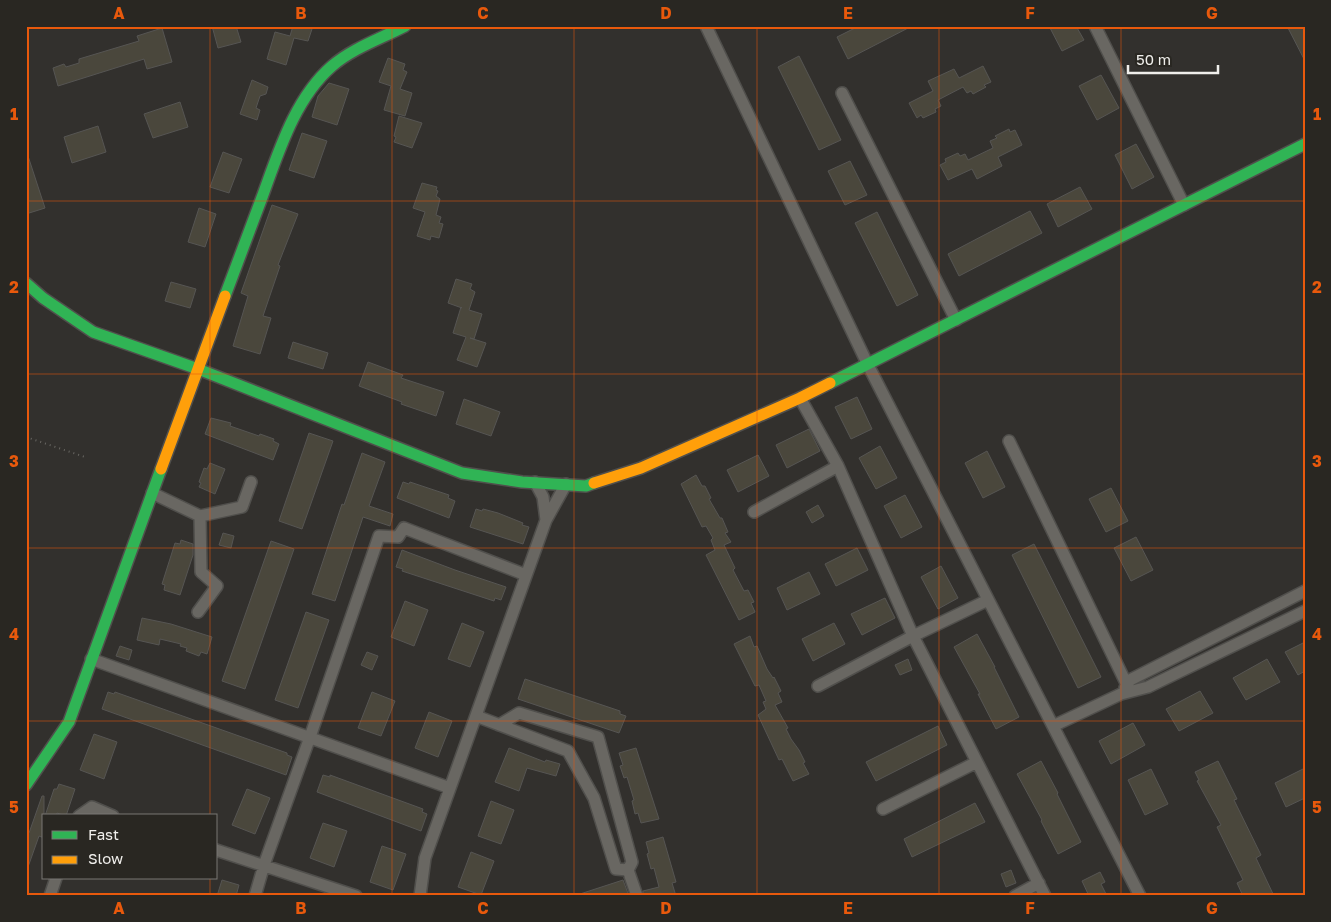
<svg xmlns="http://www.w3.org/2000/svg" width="1331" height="922" font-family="'Golos Text',sans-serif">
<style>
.building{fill:#4a473c;stroke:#565553}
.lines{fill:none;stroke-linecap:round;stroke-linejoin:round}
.street-casing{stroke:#504f4c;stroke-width:14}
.fast-casing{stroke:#504f4c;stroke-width:14}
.slow-casing{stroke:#504f4c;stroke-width:14}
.path{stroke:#686662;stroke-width:2;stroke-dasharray:1 4;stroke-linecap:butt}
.street{stroke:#696762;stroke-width:11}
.fast{stroke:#30b455;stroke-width:11}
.slow{stroke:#ff9f0a;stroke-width:11}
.grid{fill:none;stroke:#e8590c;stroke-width:1;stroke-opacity:0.55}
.neatline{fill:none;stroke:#e8590c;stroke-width:2}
.grid-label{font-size:16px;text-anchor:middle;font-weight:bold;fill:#e8590c}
</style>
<rect width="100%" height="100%" fill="#32302d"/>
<!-- building -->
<path class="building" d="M212 26H236L241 42 218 48Z
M293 26H313L308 41 294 38 286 65 267 59 275 32 290 36Z
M859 26H912L848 59 837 37Z
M1049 26H1076L1084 40 1062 51Z
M1287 26H1305V61Z
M162 28 172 62 147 69 144 59 58 86 53 68 64 64 66 67 79 63V59L139 41 137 36Z
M799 56 841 140 819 150 778 67Z
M388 58 405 64 403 70 407 72 400 89 412 93 405 116 384 110 391 86 379 82Z
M983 66 991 82 984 85 986 87 973 94 971 91 967 93 963 87 938 100 941 106 935 109 936 112 923 118 921 115 917 118 909 103 933 91 928 81 954 69 959 78Z
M1101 75 1119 108 1097 120 1079 86Z
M252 80 268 87 266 94 260 96 256 108 260 110 257 120 240 114Z
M329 83 349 89 337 125 312 117 318 96Z
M180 102 188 127 153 138 144 114Z
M399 116 422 123 412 148 394 142 396 137 394 136Z
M98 126 106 152 72 163 64 137Z
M1009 129 1010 132 1015 130 1022 145 998 157 1002 166 977 179 972 169 948 180 940 165 946 162 945 159 958 153 960 156 965 154 968 160 993 148 990 141 997 138 995 136Z
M302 133 327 141 314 178 289 170Z
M1136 144 1154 177 1132 189 1115 155Z
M223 152 242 159 229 193 210 187Z
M26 156H28L45 208 26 214Z
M850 161 867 195 845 205 828 171Z
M422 183 437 187 436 190 438 191 436 196 440 199 436 215 441 217 439 223 443 224 439 238 431 236 430 240 417 236 425 212 413 208Z
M1080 187 1092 209 1058 227 1047 204Z
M272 205 298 214 278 265 280 266 263 316 271 318 260 354 233 346 248 296 241 293Z
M199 208 216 214 205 247 188 242Z
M1030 211 1042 233 959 276 948 254Z
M877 212 918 295 897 306 855 223Z
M456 279 472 284 470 289 475 292 469 310 482 314 474 339 470 338 486 343 477 367 457 360 466 337 453 333 461 307 462 308 448 303Z
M171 282 196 289 190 308 165 301Z
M293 342 328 353 323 369 288 358Z
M368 362 403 375 401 378 444 392 436 416 401 404 402 402 359 386Z
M857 397 872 429 851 439 835 407Z
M464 399 500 412 491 436 456 424Z
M211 418 231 423 230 426 259 436 260 434 274 439 273 441 279 444 273 460 205 434Z
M809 429 820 451 787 468 776 445Z
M309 433 333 441 302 529 279 521Z
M880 446 897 478 876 489 859 458Z
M987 451 1005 487 983 498 965 463Z
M362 453 385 462 369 506 393 514 390 526 363 517 335 601 312 594 342 504 344 505Z
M758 455 769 476 738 492 727 470Z
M210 463 225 469 215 494 199 487 201 483 199 482 204 468 207 469Z
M696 475 702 486H705L711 498 709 499 720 518H722L728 532 725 533 731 542 724 545 735 568 733 570 744 591 748 590 754 602 751 603 755 612 739 620 706 555 715 550 711 540 713 538 706 526 702 527 681 484Z
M403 482 409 484 410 482 449 495 448 498 455 501 449 518 397 498Z
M1111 488 1128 521 1106 532 1089 499Z
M905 495 922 527 901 538 884 506Z
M818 505 824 516 812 523 806 512Z
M476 509 482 511 483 509 498 513 523 523 522 525 529 527 523 544 470 527Z
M223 533 234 536 231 548 219 545Z
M1136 537 1153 570 1131 581 1114 548Z
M181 540 193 544V555L180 595 164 590 165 585 162 584 175 543 180 544Z
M271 541 294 549 245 689 222 681Z
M1034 544 1101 677 1078 688 1012 555Z
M857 548 868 570 836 586 825 564Z
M402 550 455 570 506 587 501 600 495 598 494 601 402 571 403 569 396 567Z
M941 566 958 598 938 609 921 577Z
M809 572 820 594 787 610 777 588Z
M885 598 895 618 862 635 851 614Z
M405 601 428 610 414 646 391 637Z
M306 612 329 620 298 708 275 700Z
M142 618 171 624 212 637 207 654 201 652 199 656 186 651 187 648 180 646 181 644 160 639 159 645 137 640Z
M462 623 484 632 470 667 448 659Z
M834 623 845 644 813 661 802 639Z
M977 634 995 667H994L1019 717 996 729 978 694H980L954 647Z
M750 636 754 647 757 646 767 669 773 678 774 677 781 691 778 693 782 702 775 705 788 728 786 729 791 739 799 750 805 762 803 763 809 774 793 781 782 759 779 760 758 715 766 709 763 702 766 701 759 685 755 686 734 644Z
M1305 642V671L1298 675 1285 652Z
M120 646 132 650 129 660 116 656Z
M367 652 378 656 372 670 361 665Z
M908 659 912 670 900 675 895 665Z
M1267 659 1280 682 1246 700 1233 678Z
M525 679 620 711V714L626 716 619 733 518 699Z
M1200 691 1213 713 1179 731 1166 709Z
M108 692 114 694 115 692 287 753V755L292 757 286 775 102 709Z
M372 692 395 701 381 736 358 728Z
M429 712 452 721 438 757 415 748Z
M1133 723 1145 745 1111 764 1099 741Z
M938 726 947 745 876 781 866 762Z
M94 734 117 742 104 779 80 770Z
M509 748 545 762 546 760 560 764 556 776 527 768 519 791 495 782Z
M636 748 659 819 641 823 638 813 635 814 632 801 634 800 627 777 624 778 620 766 623 765 619 753Z
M1041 761 1058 793 1057 794 1081 842 1058 854 1041 821 1042 820 1017 774Z
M1218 761 1237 799 1234 800 1261 855 1256 858 1274 896H1243L1237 883 1243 880 1217 827 1221 825 1197 781 1199 780 1195 772Z
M1305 768V798L1286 807 1275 783Z
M1151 769 1168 804 1145 815 1128 780Z
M323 775 330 777V775L423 809 422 812 427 814 421 831 317 792Z
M59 784 75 789 66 816 57 813 56 816H45L54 789H57Z
M247 789 270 798 255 834 232 825Z
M42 796H44V838L39 836 28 867H26V832L29 833Z
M491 801 514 810 501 844 478 836Z
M975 803 985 822 912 857 904 839Z
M323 823 347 831 334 867 310 858Z
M663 837 676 882 672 883 676 896H644L643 891 659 887 654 868 651 869 647 854 649 853 646 842Z
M382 846 406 854 393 890 370 882Z
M471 852 494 861 481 895 458 887Z
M1011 870 1016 883 1006 887 1001 874Z
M1100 872 1105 882 1101 884 1107 896H1089L1082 881Z
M222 880 239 885 236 896H217Z
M623 880 629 896H581L580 894Z"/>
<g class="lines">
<!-- street casing -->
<g class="street-casing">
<path id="street" d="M706 26 868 365 1140 896
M1095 26 1184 205
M842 93 956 320
M800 398 838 466
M1009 441 1127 685
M535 482 543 497 546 520
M152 493 200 516 242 507 251 482
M754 512 838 466 913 636 818 686
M988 600 913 636 1045 896
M198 612 217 586 201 572 200 516
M91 659 450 788
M1125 688 1130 680 1305 591
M476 716 568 751 594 798 616 869 628 870
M499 725 519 713 598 737 632 862 628 870 637 896
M1053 726 1121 694 1148 687 1305 611
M883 809 977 762
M79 816 92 807 113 816
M216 850 356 896
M50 896 56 878
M255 896 264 865 310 737 379 536 398 537 404 528 526 575
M420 896 425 858 546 520 566 484
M1015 896 1039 883"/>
</g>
<!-- fast casing -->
<g class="fast-casing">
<path id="fast" d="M26 283 43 298 93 332 198 369 462 473 522 482 586 486 594 483
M225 296C237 264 249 232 261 200 278 154 294 99 332 66 353 48 380 39 405 26
M830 383 1305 144
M26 785 69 722 161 469"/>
</g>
<!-- slow casing -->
<g class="slow-casing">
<path id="slow" d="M161 469 225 296
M594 483 641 468 800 398 830 383"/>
</g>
<!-- path -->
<path class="path" d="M26 437 85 457"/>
<!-- street -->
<use href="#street" class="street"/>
<!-- fast -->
<use href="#fast" class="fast"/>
<!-- slow -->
<use href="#slow" class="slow"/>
</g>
<!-- grid -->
<path class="grid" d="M210 26V816M392 26V896M574 26V896M757 26V896M939 26V896M1121 26V896M26 201H1305M26 374H1305M26 548H1305M26 721H1305M210 878V896"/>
<!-- border -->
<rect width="1331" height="922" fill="none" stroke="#292722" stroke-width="55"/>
<!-- legend -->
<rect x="42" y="814" width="175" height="65" fill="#292722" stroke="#797773"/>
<rect x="52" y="831" width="25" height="8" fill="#30b455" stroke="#797773"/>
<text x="88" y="840" font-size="15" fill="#f0efec">Fast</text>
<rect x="52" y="856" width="25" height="8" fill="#ff9f0a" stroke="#797773"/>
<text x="88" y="864" font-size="15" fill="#f0efec">Slow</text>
<!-- scale -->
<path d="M1128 65v8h90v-8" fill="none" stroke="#f0efec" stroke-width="2.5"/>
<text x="1136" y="65" font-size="15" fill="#f0efec" stroke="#292722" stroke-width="4" paint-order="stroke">50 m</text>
<rect x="28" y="28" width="1276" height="866" class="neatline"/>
<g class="grid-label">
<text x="119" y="19">A</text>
<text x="301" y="19">B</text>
<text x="483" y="19">C</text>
<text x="666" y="19">D</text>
<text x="848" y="19">E</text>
<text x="1030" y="19">F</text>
<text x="1212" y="19">G</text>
<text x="14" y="120">1</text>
<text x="1317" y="120">1</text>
<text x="14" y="293">2</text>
<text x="1317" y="293">2</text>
<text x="14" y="467">3</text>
<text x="1317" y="467">3</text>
<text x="14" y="640">4</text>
<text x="1317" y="640">4</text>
<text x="14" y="813">5</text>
<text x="1317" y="813">5</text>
<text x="119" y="914">A</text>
<text x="301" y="914">B</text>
<text x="483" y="914">C</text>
<text x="666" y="914">D</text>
<text x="848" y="914">E</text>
<text x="1030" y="914">F</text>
<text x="1212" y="914">G</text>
</g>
</svg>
